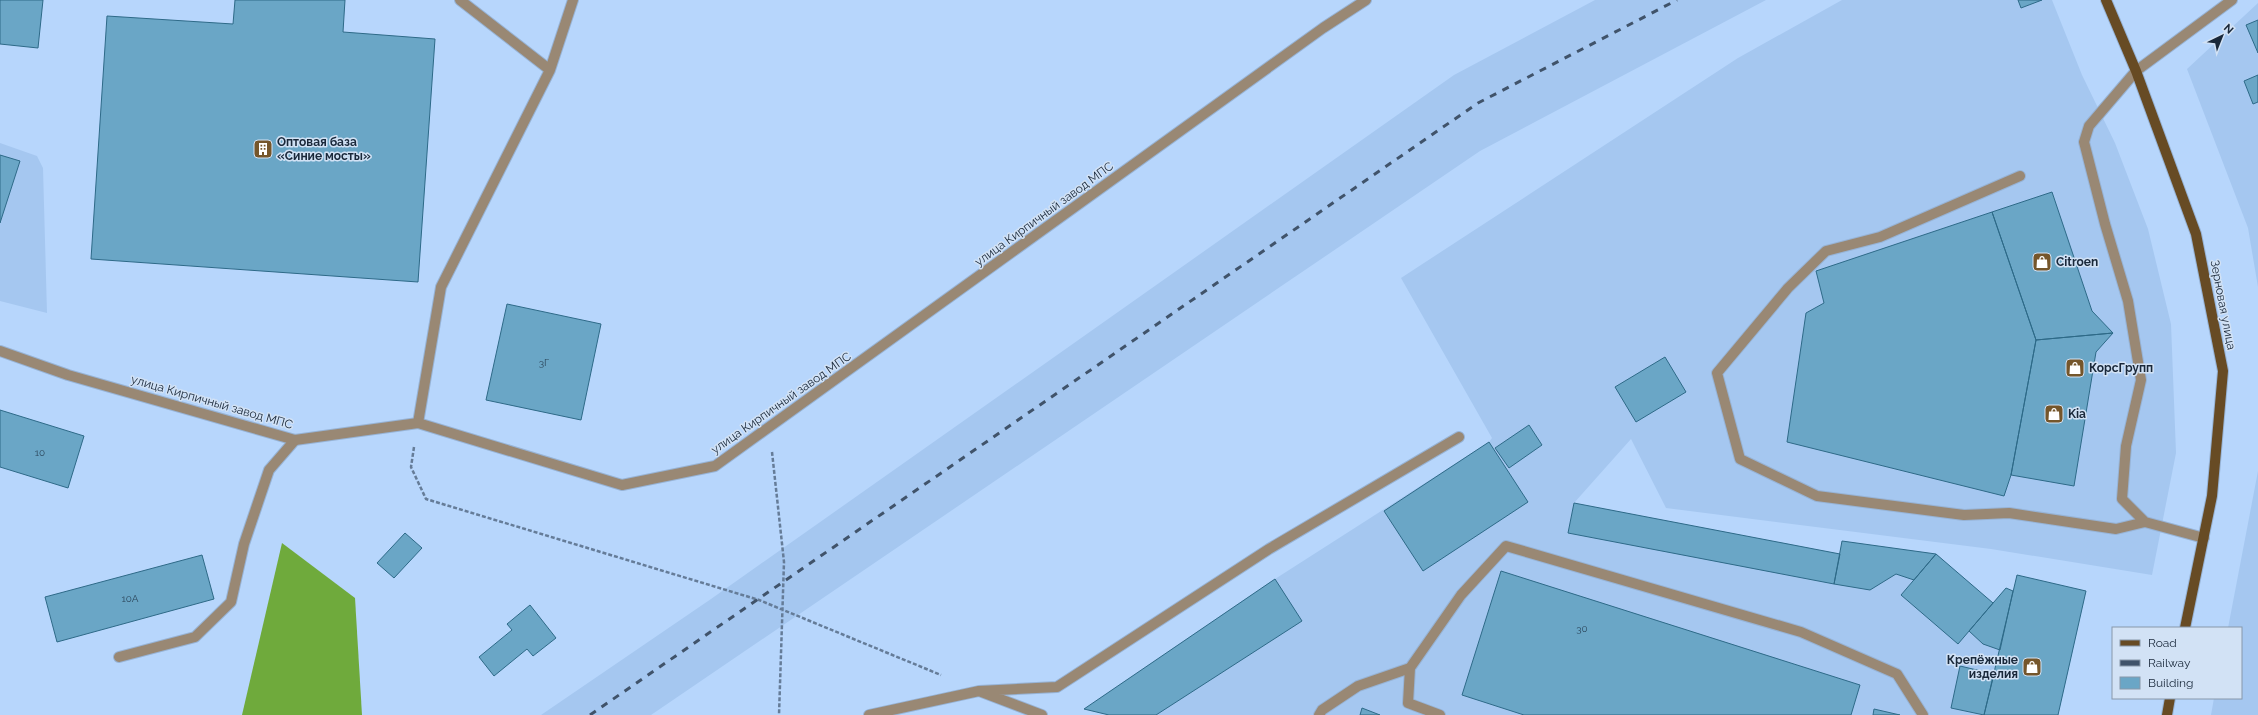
<svg xmlns="http://www.w3.org/2000/svg" width="2258" height="715" font-family="Raleway,sans-serif">
<style>
.built{fill:#a5c7f0}
.forest{fill:#6faa3c}
.building{fill:#6aa6c6;stroke:#2e6a88}
.lines{fill:none;stroke-linecap:round;stroke-linejoin:round}
.service-casing{stroke:#97b3d5;stroke-width:12}
.minor-casing{stroke:#97b3d5;stroke-width:12}
.primary-casing{stroke:#97b3d5;stroke-width:12}
.path{stroke:#657c98;stroke-width:2.5;stroke-dasharray:4 2;stroke-linecap:butt}
.service{stroke:#998874;stroke-width:10}
.minor{stroke:#998874;stroke-width:10}
.primary{stroke:#674b24;stroke-width:10}
.rail{stroke:#40536a;stroke-width:3;stroke-dasharray:7 7;stroke-linecap:butt}
.labels{text-anchor:middle;dominant-baseline:central;stroke-width:3;stroke-linejoin:round;paint-order:stroke}
.number-label{font-size:10px;fill:#2d485d}
.poi-label{font-size:12px;font-weight:bold;fill:#19283a;stroke:#d2e2f5;text-anchor:start}
.street-label{font-size:12px;fill:#19283a;stroke:#d2e2f5}
</style>
<rect width="100%" height="100%" fill="#b7d6fc"/>
<!-- built -->
<path class="built" d="M1595 0H1766L1480 151 651 715H541L711 599 1454 75Z
M1842 0H2052L2082 75 2115 143 2148 229 2171 324 2176 453 2152 575 1991 549 1666 508 1631 439 1574 503 1840 554 1842 541 1936 554 1993 603 2006 588 2013 591 2017 575 2086 591 2058 715H1109L1084 709 1275 579 1489 442 1492 438 1401 278 1738 58Z
M2258 3V287L2248 228 2187 69Z
M0 143 37 156 43 168 47 313 0 301Z
M2258 471V715H2211L2214 698H2241V628H2228Z"/>
<!-- forest -->
<path class="forest" d="M282 543 355 598 362 715H242Z"/>
<!-- building -->
<path class="building" d="M0 0H43L38 48 0 44Z
M235 0H345L343 32 435 39 418 282 91 259 107 16 233 24Z
M2018 0H2042L2021 8Z
M2258 20V53L2246 25Z
M2258 75V102L2253 104 2244 81Z
M0 155 20 161 0 223Z
M2052 192 2092 311 2113 333 2036 340 1992 212Z
M1992 212 2036 340 2011 475 2004 496 1787 442 1806 313 1824 303 1816 271Z
M507 304 601 324 581 420 486 400Z
M2113 333 2096 352 2074 486 2011 475 2036 340Z
M1665 357 1686 392 1636 422 1615 387Z
M0 410 84 436 68 488 0 467Z
M1529 425 1542 445 1509 468 1495 448Z
M1489 442 1528 502 1423 571 1384 511Z
M1574 503 1840 554 1834 584 1568 533Z
M405 533 422 548 394 578 377 563Z
M1842 541 1936 554 1914 580 1896 574 1870 590 1834 584Z
M1936 554 1993 603 1958 644 1901 595Z
M202 555 214 599 57 642 45 597Z
M1501 571 1860 685 1851 715H1524L1462 695Z
M2017 575 2086 591 2058 715H1984Z
M1275 579 1302 621 1156 715H1109L1084 709Z
M2006 588 2013 591 2000 650 1983 644 1969 631Z
M530 605 556 638 533 656 527 649 494 676 479 657 512 630 507 624Z
M1960 666 1994 674 1984 715 1951 708Z
M1362 708 1380 715H1360Z
M1874 709 1900 715H1873Z"/>
<g class="lines">
<!-- service casing -->
<g class="service-casing">
<path id="service" d="M460 0 550 70
M2136 71 2089 126 2084 142 2105 224 2128 301 2141 380 2126 446 2122 499 2145 522 2204 538
M2020 176 1880 237 1826 251 1788 288 1717 373 1740 459 1817 496 1964 515 2009 513 2116 529 2145 522
M418 423 441 287 550 70 573 0
M119 657 195 637 231 602 244 544 269 470 295 440
M979 691 1057 687 1269 549 1459 437
M869 715 979 691 1042 715
M1319 715 1322 710 1358 686 1410 668
M1440 715 1408 703 1410 668 1461 595 1506 546 1801 632 1897 674 1923 715"/>
</g>
<!-- minor casing -->
<g class="minor-casing">
<path id="minor" d="M2136 71 2232 0
M0 351 68 375 295 440 418 423 622 485 715 466 1323 28 1366 0"/>
</g>
<!-- primary casing -->
<g class="primary-casing">
<path id="primary" d="M2106 0 2136 71 2196 234 2223 371 2212 496 2185 628
M2167 715 2170 698"/>
</g>
<!-- path -->
<path class="path" d="M414 447 411 467 426 499 759 600 941 675
M772 452 784 562 779 715"/>
<!-- service -->
<use href="#service" class="service"/>
<!-- minor -->
<use href="#minor" class="minor"/>
<!-- primary -->
<use href="#primary" class="primary"/>
<!-- rail -->
<path class="rail" d="M590 715 1478 103 1677 0"/>
</g>
<!-- icons -->
<defs>
<g id="building-square" transform="scale(1)"><rect x="-9" y="-9" width="18" height="18" rx="4" fill="#75562b" stroke="#d2e2f5"/><path d="M-4-6H4V6H1V3H-1V6H-4ZM-2.5-4.3h1.7v1.8h-1.7ZM.8-4.3h1.7v1.8H.8ZM-2.5-1h1.7V.8h-1.7ZM.8-1h1.7V.8H.8Z" fill="#fff"/></g>
<g id="shop-square" transform="scale(1)"><rect x="-9" y="-9" width="18" height="18" rx="4" fill="#75562b" stroke="#d2e2f5"/><path d="M-5-2.5h2.3a2.7 3.5 0 0 1 5.4 0H5L5.5 6h-11ZM-1.5-2.5h3a1.5 2.3 0 0 0-3 0Z" fill="#fff"/></g>
</defs>
<g fill-rule="evenodd">
<use href="#building-square" x="263" y="149"/>
<use href="#shop-square" x="2042" y="262"/>
<use href="#shop-square" x="2075" y="368"/>
<use href="#shop-square" x="2054" y="414"/>
<use href="#shop-square" x="2032" y="667"/>
</g>
<g class="labels">
<!-- number labels -->
<g class="number-label">
<text x="544" y="362">3Г</text>
<text x="40" y="452">10</text>
<text x="130" y="598">10А</text>
<text x="1582" y="628">30</text>
</g>
<!-- poi labels -->
<g class="poi-label">
<text x="277" y="142">Оптовая база<tspan x="277" dy="14">«Синие мосты»</tspan></text>
<text x="2056" y="262">Citroen</text>
<text x="2089" y="368">КорсГрупп</text>
<text x="2068" y="414">Kia</text>
<text x="2018" y="660" text-anchor="end">Крепёжные<tspan x="2018" dy="14">изделия</tspan></text>
</g>
<!-- street labels -->
<g class="street-label">
<text transform="translate(1044 214) rotate(-36)">улица Кирпичный завод МПС</text>
<text transform="translate(2223 305) rotate(79)">Зерновая улица</text>
<text transform="translate(212 402) rotate(16)">улица Кирпичный завод МПС</text>
<text transform="translate(781 403) rotate(-35)">улица Кирпичный завод МПС</text>
</g>
</g>
<!-- legend -->
<rect x="2112" y="627" width="130" height="72" fill="#d2e2f5" stroke="#8898aa"/>
<rect x="2120" y="640" width="20" height="6" fill="#674b24" stroke="#8898aa"/>
<text x="2148" y="647" font-size="12" fill="#19283a">Road</text>
<rect x="2120" y="660" width="20" height="6" fill="#40536a" stroke="#8898aa"/>
<text x="2148" y="667" font-size="12" fill="#19283a">Railway</text>
<rect x="2120" y="677" width="20" height="12" fill="#6aa6c6" stroke="#8898aa"/>
<text x="2148" y="687" font-size="12" fill="#19283a">Building</text>
<!-- north arrow -->
<g transform="translate(2222 36) rotate(43)" stroke="#d2e2f5" stroke-width="3" paint-order="stroke">
<path d="M0-3L7 15L0 10L-7 15Z" fill="#19283a"/>
<text y="-6" font-size="11" font-weight="bold" text-anchor="middle" fill="#19283a">N</text>
</g>
</svg>
